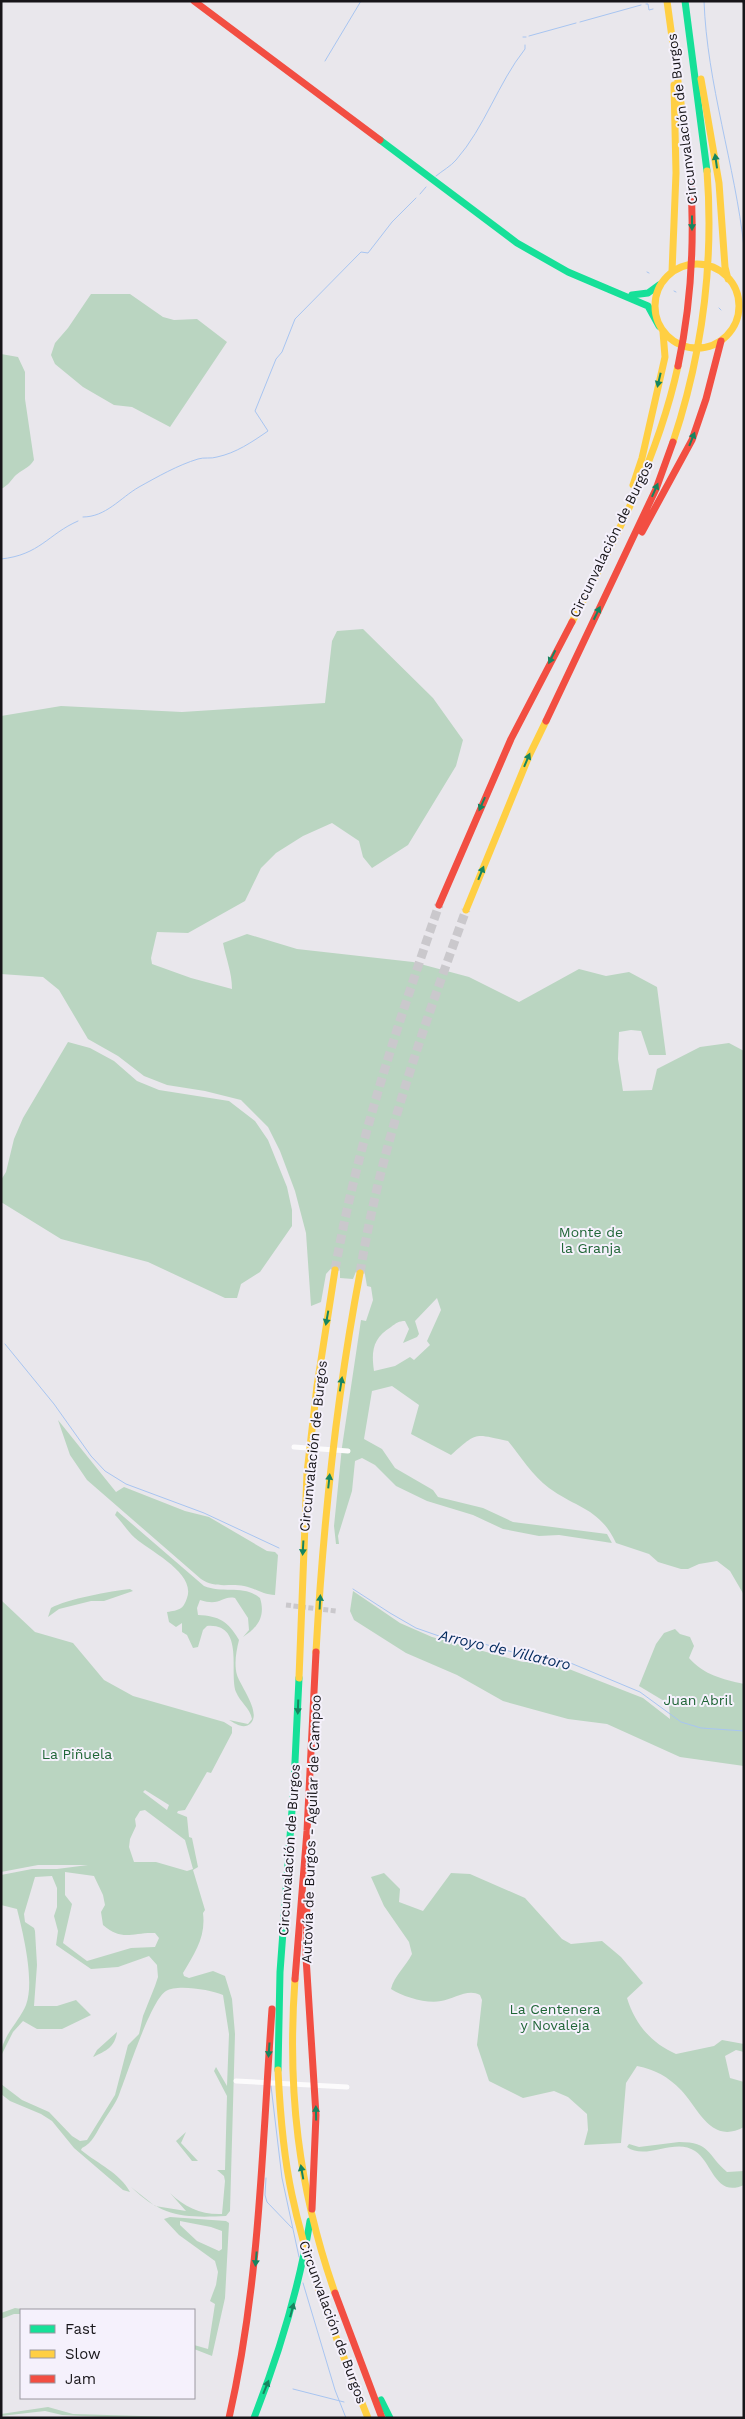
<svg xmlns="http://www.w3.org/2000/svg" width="745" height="2419" font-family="'Work Sans',sans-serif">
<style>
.green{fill:#bad5c1;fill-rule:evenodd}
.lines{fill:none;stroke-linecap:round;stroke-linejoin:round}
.stream{stroke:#a8c5f1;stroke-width:1}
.street-tunnel{stroke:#cac8cc;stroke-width:5;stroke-dasharray:5 2.5;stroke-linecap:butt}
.highway-tunnel{stroke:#cac8cc;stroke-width:9;stroke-dasharray:9 4.5;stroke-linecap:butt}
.street{stroke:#fcfbfc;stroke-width:5}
.fast{stroke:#16e098;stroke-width:7}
.slow{stroke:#ffcf43;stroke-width:7}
.jam{stroke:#f24e42;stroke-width:7}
.rail-casing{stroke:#b5b5b6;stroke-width:3}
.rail{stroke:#f5f1fc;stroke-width:1;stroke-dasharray:4;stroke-linecap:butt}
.oneway{fill:#16855f}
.labels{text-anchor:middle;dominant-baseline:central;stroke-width:4;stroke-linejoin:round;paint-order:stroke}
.street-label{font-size:14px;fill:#171519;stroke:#f5f1fc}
.park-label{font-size:14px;fill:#206637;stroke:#f5f1fc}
.water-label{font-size:15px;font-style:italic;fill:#00285c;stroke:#f5f1fc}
</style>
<rect width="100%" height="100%" fill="#e9e7ec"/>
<!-- green -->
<path class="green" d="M91 294H130L163 317 174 320 197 319 227 342 170 427 132 407 114 405 83 387 55 364 51 355 55 343 68 328Z
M1 354 18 357 25 372V399L34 460C29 468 23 469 16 475 11 480 9 485 1 489Z
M363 629 433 698 463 740 456 766 408 845 372 868 363 857 359 841 332 823 303 836 276 853 261 868 245 901 188 933 157 932 151 958 152 964 191 978 232 989C232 972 226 959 223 943L247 934 297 949 413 962 469 977 519 1002 579 969 606 976 629 972 657 987 666 1055H649L641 1031 631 1030 619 1032 618 1059 623 1091 652 1090 657 1069 700 1047 729 1043 744 1051V1595L730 1571 717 1561 699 1564 688 1569H681L658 1562 649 1554 616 1543C600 1508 576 1508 549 1488 532 1475 521 1457 508 1441 474 1434 478 1431 451 1455L411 1434 419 1405 392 1386 372 1391 364 1439 382 1449 395 1468 433 1490 438 1497 483 1508 513 1522 607 1534 612 1543 559 1535 539 1536 503 1529 473 1515 427 1501 396 1486 375 1465 362 1458 355 1461 352 1491 338 1536 339 1544H336L334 1526 342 1447 361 1320 366 1321 373 1300 371 1287 367 1286 364 1269H357L353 1279 340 1278V1266L335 1264 326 1274 321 1302 311 1306 306 1233 295 1191 280 1151 268 1127 241 1100 205 1091 167 1085 144 1076 118 1056 88 1039 59 990 43 977 1 974V716L61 706 182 712 325 703 332 641 337 631ZM437 1298 441 1310 427 1341 430 1345 414 1360 410 1357 395 1366 374 1371C371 1351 373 1338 391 1327 396 1323 399 1321 405 1321L409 1329 403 1343 417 1337 419 1334 415 1321Z
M68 1042 90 1048 114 1061 137 1081 159 1090 229 1101 255 1121 268 1140 287 1187 292 1210V1226L260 1272 241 1284 237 1298H225L148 1262 61 1239 1 1202V1180L6 1172 14 1139 23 1118Z
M58 1420 116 1492 124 1487 185 1511 209 1517 267 1551 275 1552 278 1555 275 1595C263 1595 255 1588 244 1586 229 1583 215 1589 201 1579L87 1480 70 1455Z
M117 1511 204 1586C223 1594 243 1584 260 1598 266 1617 257 1628 243 1637L249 1630 248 1618 235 1598C222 1595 221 1607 200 1600L197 1608 198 1615C219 1616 228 1621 239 1640 236 1652 234 1664 237 1675 241 1687 261 1712 251 1723 244 1730 236 1724 229 1720L248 1724 252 1719C250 1708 240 1702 236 1692 229 1672 245 1623 207 1626L203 1630 198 1647 193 1648 187 1635 182 1632V1623L176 1627 169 1622 167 1612C179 1610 183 1610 187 1598 196 1573 151 1552 135 1538 128 1532 122 1522 115 1515Z
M130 1589 133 1591 104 1601H91L59 1609 48 1617 51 1608C67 1599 111 1591 130 1589Z
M353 1591 400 1623 432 1637 523 1662 533 1660 551 1662 643 1698 670 1719 669 1704 639 1686 656 1644 664 1633 675 1629 680 1634 690 1637 694 1646 689 1658C704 1675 722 1679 744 1684V1766L680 1757 607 1724 568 1719 503 1701 457 1675 406 1653 354 1620 350 1611Z
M1 1600 35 1632 73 1643 104 1680 133 1696 224 1722 232 1727V1733L211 1773 207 1772 185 1810 178 1811 177 1813 187 1817 189 1837 192 1838 198 1867 193 1870 205 1910 203 1913C206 1937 195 1953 183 1973L184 1976 189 1978 213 1971 225 1976 232 1999 235 2034 230 2211 226 2216C184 2218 162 2217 131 2187L155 2206 186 2211 170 2193C184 2207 202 2215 222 2214L225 2181 224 2176 217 2170H225L227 2096 214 2071 216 2067 227 2086 229 2034 223 1995C212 1990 177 1984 166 1991 151 2000 128 2072 120 2092 117 2102 109 2112 103 2122 97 2131 92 2144 82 2148L81 2150C98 2164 120 2173 130 2192L123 2190 74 2148 52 2121 41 2114 10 2101 1 2094V2084L22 2100 49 2112 72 2136 80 2141 87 2140 115 2095 128 2045 139 2034 143 2016 155 1986 158 1977 157 1965 149 1956 118 1967 91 1969 56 1945 58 1931 54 1916 57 1907V1888L52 1876 35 1877 24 1914 25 1922 34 1928 35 1931 37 1965 34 2006H57L76 2000 91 2015 62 2029H37L23 2021 13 2032 1 2056C1 2037 19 2022 26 2005 35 1981 23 1933 17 1909L1 1905V1875L32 1869H57L88 1865H38L1 1872ZM145 1790 169 1805 167 1810 143 1792ZM145 1810 185 1840 193 1869 187 1871 156 1862H134L129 1847 130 1839 136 1826 135 1819 140 1811ZM65 1872 94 1876 103 1895 105 1905 101 1912 103 1925C123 1942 132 1932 155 1933L159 1938 155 1947 131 1948 87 1961 63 1943 72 1904 65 1895Z
M384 1873 400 1889 399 1902 423 1911 451 1873 470 1874 525 1898 562 1939 571 1944 602 1941 621 1957 643 1983 627 1998C635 2024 651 2043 676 2054L714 2046 722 2040 744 2044V2052L736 2050 725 2056 730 2078 744 2082V2127C711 2145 699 2109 681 2090 667 2076 656 2070 637 2066L626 2083 621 2143 584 2145 588 2130 587 2114 568 2097 554 2091 523 2098 489 2081 477 2045 482 2000 480 1995C468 1988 454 1999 441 2001 427 2004 403 1997 391 1989 394 1976 406 1966 412 1954L409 1942 384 1906 371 1877Z
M117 2032C115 2047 106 2051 93 2057L97 2050Z
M186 2132 181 2143 198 2161H192L176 2141Z
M679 2142C711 2142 707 2155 727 2172L744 2171V2185C715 2198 713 2163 695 2151 675 2137 646 2161 627 2147L629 2144 639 2147Z
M170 2217 226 2221 229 2223 225 2298 212 2356 194 2349V2345L208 2349 215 2304 210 2301 216 2285 218 2272 215 2261 179 2235 164 2219ZM180 2221 211 2227 222 2231V2249L219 2251 197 2241 180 2225Z
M15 2308 28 2310H21V2314H14L1 2319V2313Z
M48 2407 73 2414 175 2417 120 2418 62 2415 45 2411 1 2416V2414Z"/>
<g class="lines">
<!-- stream -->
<path class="stream" d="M704 1C707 84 735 165 744 247
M646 4H648L649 10 653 9
M580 22 641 5
M529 36 576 23
M523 37H526
M325 61 361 1
M436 176C442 171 451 166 456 160 485 127 498 83 525 49V45
M420 194 426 187
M647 272 649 273
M674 291 676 292
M719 308 721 310
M83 517C106 517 120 498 139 487 157 477 178 465 198 459 204 457 211 459 217 457 236 453 252 442 268 431L255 411 276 359 282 352 295 319 361 252 368 253 392 222 416 198
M1 559C40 555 48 534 78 521
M5 1344 54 1404 91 1456 105 1471 126 1484 204 1513 279 1548
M353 1589 390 1613 416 1628 439 1636 477 1642 530 1657H546L561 1659 640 1692 681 1722 701 1728 744 1731
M271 2086 282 2178 299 2257
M266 2178 265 2195 267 2202 292 2228
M303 2283 335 2390 346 2418
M293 2389 344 2402"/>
<!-- street-tunnel -->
<path class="street-tunnel" d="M286 1605 336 1611"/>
<!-- highway-tunnel -->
<path class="highway-tunnel" d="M335 1270C357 1145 398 1024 439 905
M360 1273C380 1149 423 1028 466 910"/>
<!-- street -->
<path class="street" d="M294 1447 348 1451
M236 2081 347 2087"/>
<!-- fast -->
<path class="fast" d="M685 1 707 171
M380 140 517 243 568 272 648 306 659 326
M632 295 648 293 659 285
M278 2070 280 1972 294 1783 299 1678
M381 2400 390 2418
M254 2418C279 2354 299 2289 310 2221"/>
<!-- slow -->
<path class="slow" d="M667 1 690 169
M701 79 719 183 725 267 728 279
M655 306a42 42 0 1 1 84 0a42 42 0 1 1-84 0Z
M672 272 676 173 674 85
M673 442C702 355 714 263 707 171
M633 485 642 458 665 357 663 332
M572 622C615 540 658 458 678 366
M466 910 529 756 546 721
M316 1652C323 1525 336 1399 360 1273
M299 1678 307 1473 317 1386 335 1270
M295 1979C287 2089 298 2188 335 2293
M278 2070C280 2112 283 2154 292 2195 308 2272 339 2345 368 2418"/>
<!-- jam -->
<path class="jam" d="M194 1 380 140
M678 366C692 301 695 236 690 169
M642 532 692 440 706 399 721 341
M546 721 656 489 673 442
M439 905 511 739 572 622
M307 1902 306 1957 316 2115 312 2209
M295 1979 307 1831 316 1652
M335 2293 382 2418
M229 2418C260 2283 262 2146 272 2009"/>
<!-- rail casing -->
<g class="rail-casing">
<path id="rail" d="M743 1 744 3"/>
</g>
<!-- rail -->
<use href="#rail" class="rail"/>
</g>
<!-- one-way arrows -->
<defs><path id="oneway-solid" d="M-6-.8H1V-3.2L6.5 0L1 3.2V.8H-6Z" transform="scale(1.25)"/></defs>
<g class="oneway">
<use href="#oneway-solid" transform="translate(716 161) rotate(-98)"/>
<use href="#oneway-solid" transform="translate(692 223) rotate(90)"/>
<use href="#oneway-solid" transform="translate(659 380) rotate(103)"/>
<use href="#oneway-solid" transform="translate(692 439) rotate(-68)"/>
<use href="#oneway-solid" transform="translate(655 490) rotate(-66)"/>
<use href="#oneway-solid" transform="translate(597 613) rotate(-64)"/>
<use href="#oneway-solid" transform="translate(552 657) rotate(117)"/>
<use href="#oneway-solid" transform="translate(527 760) rotate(-67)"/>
<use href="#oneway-solid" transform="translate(482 804) rotate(114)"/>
<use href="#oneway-solid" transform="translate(481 873) rotate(-68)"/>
<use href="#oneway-solid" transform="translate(327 1318) rotate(100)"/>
<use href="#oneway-solid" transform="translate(341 1384) rotate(-81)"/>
<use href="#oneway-solid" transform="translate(329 1481) rotate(-84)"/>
<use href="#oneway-solid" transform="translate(303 1548) rotate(93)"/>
<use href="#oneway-solid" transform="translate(320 1602) rotate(-87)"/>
<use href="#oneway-solid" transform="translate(298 1707) rotate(92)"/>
<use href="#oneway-solid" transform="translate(269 2050) rotate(94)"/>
<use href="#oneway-solid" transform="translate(316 2113) rotate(-91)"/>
<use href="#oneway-solid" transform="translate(302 2172) rotate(-100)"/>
<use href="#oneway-solid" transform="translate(256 2259) rotate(95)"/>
<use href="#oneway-solid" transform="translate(292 2310) rotate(-75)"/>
<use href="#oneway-solid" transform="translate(266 2387) rotate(-68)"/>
</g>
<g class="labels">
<!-- street labels -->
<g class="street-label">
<text transform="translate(682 119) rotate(-97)">Circunvalación de Burgos</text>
<text transform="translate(611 539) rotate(-64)">Circunvalación de Burgos</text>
<text transform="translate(313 1446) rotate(-84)">Circunvalación de Burgos</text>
<text transform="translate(311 1829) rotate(-88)">Autovía de Burgos - Aguilar de Campoo</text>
<text transform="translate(289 1850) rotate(-86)">Circunvalación de Burgos</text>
<text transform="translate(333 2322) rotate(70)">Circunvalación de Burgos</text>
</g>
<!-- park labels -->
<g class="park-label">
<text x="591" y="1232">Monte de<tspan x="591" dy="16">la Granja</tspan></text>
<text x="698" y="1700">Juan Abril</text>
<text x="77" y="1754">La Piñuela</text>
<text x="555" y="2009">La Centenera<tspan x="555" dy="16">y Novaleja</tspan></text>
</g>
<!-- water labels -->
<g class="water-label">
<text transform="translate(505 1650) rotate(13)">Arroyo de Villatoro</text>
</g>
</g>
<!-- border -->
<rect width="745" height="2419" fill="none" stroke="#171519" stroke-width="5"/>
<!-- legend -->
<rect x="20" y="2309" width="175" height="90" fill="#f5f1fc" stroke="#9c99a1"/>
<rect x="30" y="2325" width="25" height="8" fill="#16e098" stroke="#9c99a1"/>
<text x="65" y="2334" font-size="15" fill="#171519">Fast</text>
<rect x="30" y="2350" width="25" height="8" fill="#ffcf43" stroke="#9c99a1"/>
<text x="65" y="2359" font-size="15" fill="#171519">Slow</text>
<rect x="30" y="2375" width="25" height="8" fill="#f24e42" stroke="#9c99a1"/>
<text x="65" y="2384" font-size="15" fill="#171519">Jam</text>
</svg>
